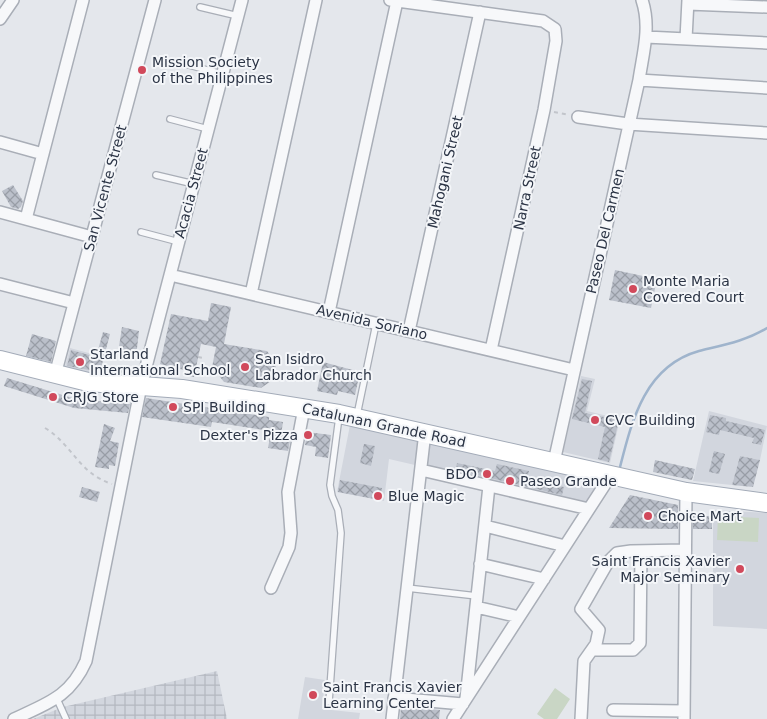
<svg xmlns="http://www.w3.org/2000/svg" width="767" height="719" font-family="'DejaVu Sans',sans-serif">
<style>
.built{fill:#d2d6de}
.industrial{fill:url(#industrial-grid)}
.pitch{fill:#c9d6c5}
.lines{fill:none;stroke-linecap:round;stroke-linejoin:round}
.stream{stroke:#9fb4cc;stroke-width:2.5}
.building{fill:url(#building-cross-hatch)}
.lane-casing{stroke:#a9aeb7;stroke-width:8}
.street-casing{stroke:#a9aeb7;stroke-width:14}
.primary-casing{stroke:#a3abb8;stroke-width:20}
.path{stroke:#c2c5cb;stroke-width:2;stroke-dasharray:4 4;stroke-linecap:butt}
.lane{stroke:#f7f8fa;stroke-width:5.5}
.street{stroke:#f7f8fa;stroke-width:11}
.primary{stroke:#fff;stroke-width:18}
.poi-dot{fill:#d1495b;stroke:#f4f6f9;stroke-width:2}
.labels{text-anchor:middle;dominant-baseline:central;stroke-width:4;stroke-linejoin:round;paint-order:stroke}
.poi-label{font-size:14px;fill:#2b3445;stroke:#f4f6f9;text-anchor:start}
.street-label{font-size:14px;fill:#2b3445;stroke:#f4f6f9}
</style>
<defs>
<pattern id="industrial-grid" width="8" height="8" patternUnits="userSpaceOnUse" patternTransform="scale(1.25)"><rect width="8" height="8" fill="#d2d6de"/><path d="M0 4h8M4 0v8" fill="none" stroke="#b4b8c0"/></pattern>
<pattern id="building-cross-hatch" width="8" height="8" patternUnits="userSpaceOnUse" patternTransform="scale(1.25)"><rect width="8" height="8" fill="#bbc0ca"/><path d="M0 0l8 8M0 8l8-8" fill="none" stroke="#989da6"/></pattern>
</defs>
<rect width="100%" height="100%" fill="#e4e7ec"/>
<!-- built -->
<path class="built" d="M70 348 96 355 91 375 64 370Z
M581 376 595 379 587 411 620 419 610 463 563 452Z
M709 411 767 426 760 460 740 456 732 485 693 481Z
M350 425 392 433 601 483 587 505 389 459 384 501 337 492Z
M713 510 767 513V629L713 626Z
M305 677 325 680 322 709 360 713 359 719H298Z"/>
<!-- industrial -->
<path class="industrial" d="M217 671 227 719H33L63 707Z"/>
<!-- pitch -->
<path class="pitch" d="M718 516 759 518 758 542 717 540Z
M555 688 570 699 557 719H544L537 714Z"/>
<g class="lines">
<!-- stream -->
<path class="stream" d="M620 467C632 420 645 366 699 351 723 345 746 341 767 328"/>
</g>
<!-- building -->
<path class="building" d="M13 185 23 201 21 207 18 209 11 207 2 191Z
M615 270 657 279 651 308 609 300Z
M211 303 231 307 224 344 267 351 276 363 274 379 261 388 224 382 212 367 216 347 201 344 194 377 186 376 188 371 160 364 171 314 208 321Z
M122 327 139 331 136 357 118 353Z
M103 332 110 334 100 372 67 366 71 350 96 357Z
M32 334 56 341 51 362 26 356Z
M323 362 360 372 355 395 338 391 337 395 317 391Z
M116 367 129 368V374L116 373Z
M7 378 76 399 130 404 128 413 74 408 4 386Z
M582 379 592 381 585 413 619 420 609 462 598 459 605 427 572 419Z
M146 398 269 417V420L283 422 281 435 291 436 288 451 268 448 271 431 212 422 211 427 142 417Z
M710 415 726 418V421L765 430 761 445 752 443 754 438 720 430 719 435 706 432Z
M104 424 115 428 110 441 119 443 115 466 109 465V469L95 467Z
M307 432 331 435 328 458 315 456 316 447 305 445Z
M364 444 375 446 371 466 360 463Z
M714 451 725 454 719 474 709 472Z
M740 456 760 460 753 487 732 485Z
M655 460 695 469 692 480 653 472Z
M457 463 495 471 497 464 529 471 527 479 564 487 562 495 456 470Z
M340 480 382 488 380 500 338 492Z
M82 487 100 492 97 502 79 497Z
M630 495 678 505V529L609 528Z
M693 516H712V529H693Z
M401 706 440 710 439 719H400Z"/>
<g class="lines">
<!-- lane casing -->
<g class="lane-casing">
<path id="lane" d="M200 7 238 16
M185 64 222 74
M170 119 208 129
M156 175 194 184
M141 232 179 242
M357 415 376 324
M407 588 477 596
M57 699 66 719
M329 702 341 533 338 510 332 496 330 485 339 417"/>
</g>
<!-- street casing -->
<g class="street-casing">
<path id="street" d="M390 0 543 21 555 29 556 41 544 110 491 350
M688 4 767 7
M0 19 13 0
M646 37 767 43
M686 39 688 0
M639 80 767 88
M578 117 628 124 767 133
M0 142 43 154
M0 212 92 237
M26 219 83 0
M170 275 574 370
M0 284 74 303
M251 294 316 0
M329 312 397 1
M409 331 480 12
M55 375 155 0
M554 462 639 80C643 53 651 27 642 0
M421 470 589 509
M485 526 565 546
M480 564 544 579
M271 588 289 547 291 533 288 492 304 408
M476 607 519 617
M593 650H633L640 643 641 551
M394 698 463 704
M466 698 489 486
M613 710 684 711
M14 719C48 703 70 697 86 661L141 386 242 0
M392 719 425 432
M453 719 611 475
M581 719 584 661 596 644 599 630 581 609 608 562 617 553 631 551 685 550
M684 719 686 492"/>
</g>
<!-- primary casing -->
<g class="primary-casing">
<path id="primary" d="M0 360 88 382 182 389 339 414 686 492 767 503"/>
</g>
<!-- path -->
<path class="path" d="M554 112 569 115
M198 357 203 358
M45 428C73 445 78 473 112 484"/>
<!-- lane -->
<use href="#lane" class="lane"/>
<!-- street -->
<use href="#street" class="street"/>
<!-- primary -->
<use href="#primary" class="primary"/>
</g>
<!-- markers -->
<g class="poi-dot">
<circle cx="142" cy="70" r="5"/>
<circle cx="633" cy="289" r="5"/>
<circle cx="80" cy="362" r="5"/>
<circle cx="245" cy="367" r="5"/>
<circle cx="53" cy="397" r="5"/>
<circle cx="173" cy="407" r="5"/>
<circle cx="595" cy="420" r="5"/>
<circle cx="308" cy="435" r="5"/>
<circle cx="487" cy="474" r="5"/>
<circle cx="510" cy="481" r="5"/>
<circle cx="378" cy="496" r="5"/>
<circle cx="648" cy="516" r="5"/>
<circle cx="740" cy="569" r="5"/>
<circle cx="313" cy="695" r="5"/>
</g>
<g class="labels">
<!-- poi labels -->
<g class="poi-label">
<text x="152" y="62">Mission Society<tspan x="152" dy="16">of the Philippines</tspan></text>
<text x="643" y="281">Monte Maria<tspan x="643" dy="16">Covered Court</tspan></text>
<text x="90" y="354">Starland<tspan x="90" dy="16">International School</tspan></text>
<text x="255" y="359">San Isidro<tspan x="255" dy="16">Labrador Church</tspan></text>
<text x="63" y="397">CRJG Store</text>
<text x="183" y="407">SPI Building</text>
<text x="605" y="420">CVC Building</text>
<text x="298" y="435" text-anchor="end">Dexter's Pizza</text>
<text x="477" y="474" text-anchor="end">BDO</text>
<text x="520" y="481">Paseo Grande</text>
<text x="388" y="496">Blue Magic</text>
<text x="658" y="516">Choice Mart</text>
<text x="730" y="561" text-anchor="end">Saint Francis Xavier<tspan x="730" dy="16">Major Seminary</tspan></text>
<text x="323" y="687">Saint Francis Xavier<tspan x="323" dy="16">Learning Center</tspan></text>
</g>
<!-- street labels -->
<g class="street-label">
<text transform="translate(445 172) rotate(-77)">Mahogani Street</text>
<text transform="translate(105 188) rotate(-75)">San Vicente Street</text>
<text transform="translate(527 188) rotate(-78)">Narra Street</text>
<text transform="translate(191 193) rotate(-75)">Acacia Street</text>
<text transform="translate(605 231) rotate(-77)">Paseo Del Carmen</text>
<text transform="translate(372 322) rotate(13)">Avenida Soriano</text>
<text transform="translate(384 425) rotate(12)">Catalunan Grande Road</text>
</g>
</g>
</svg>
